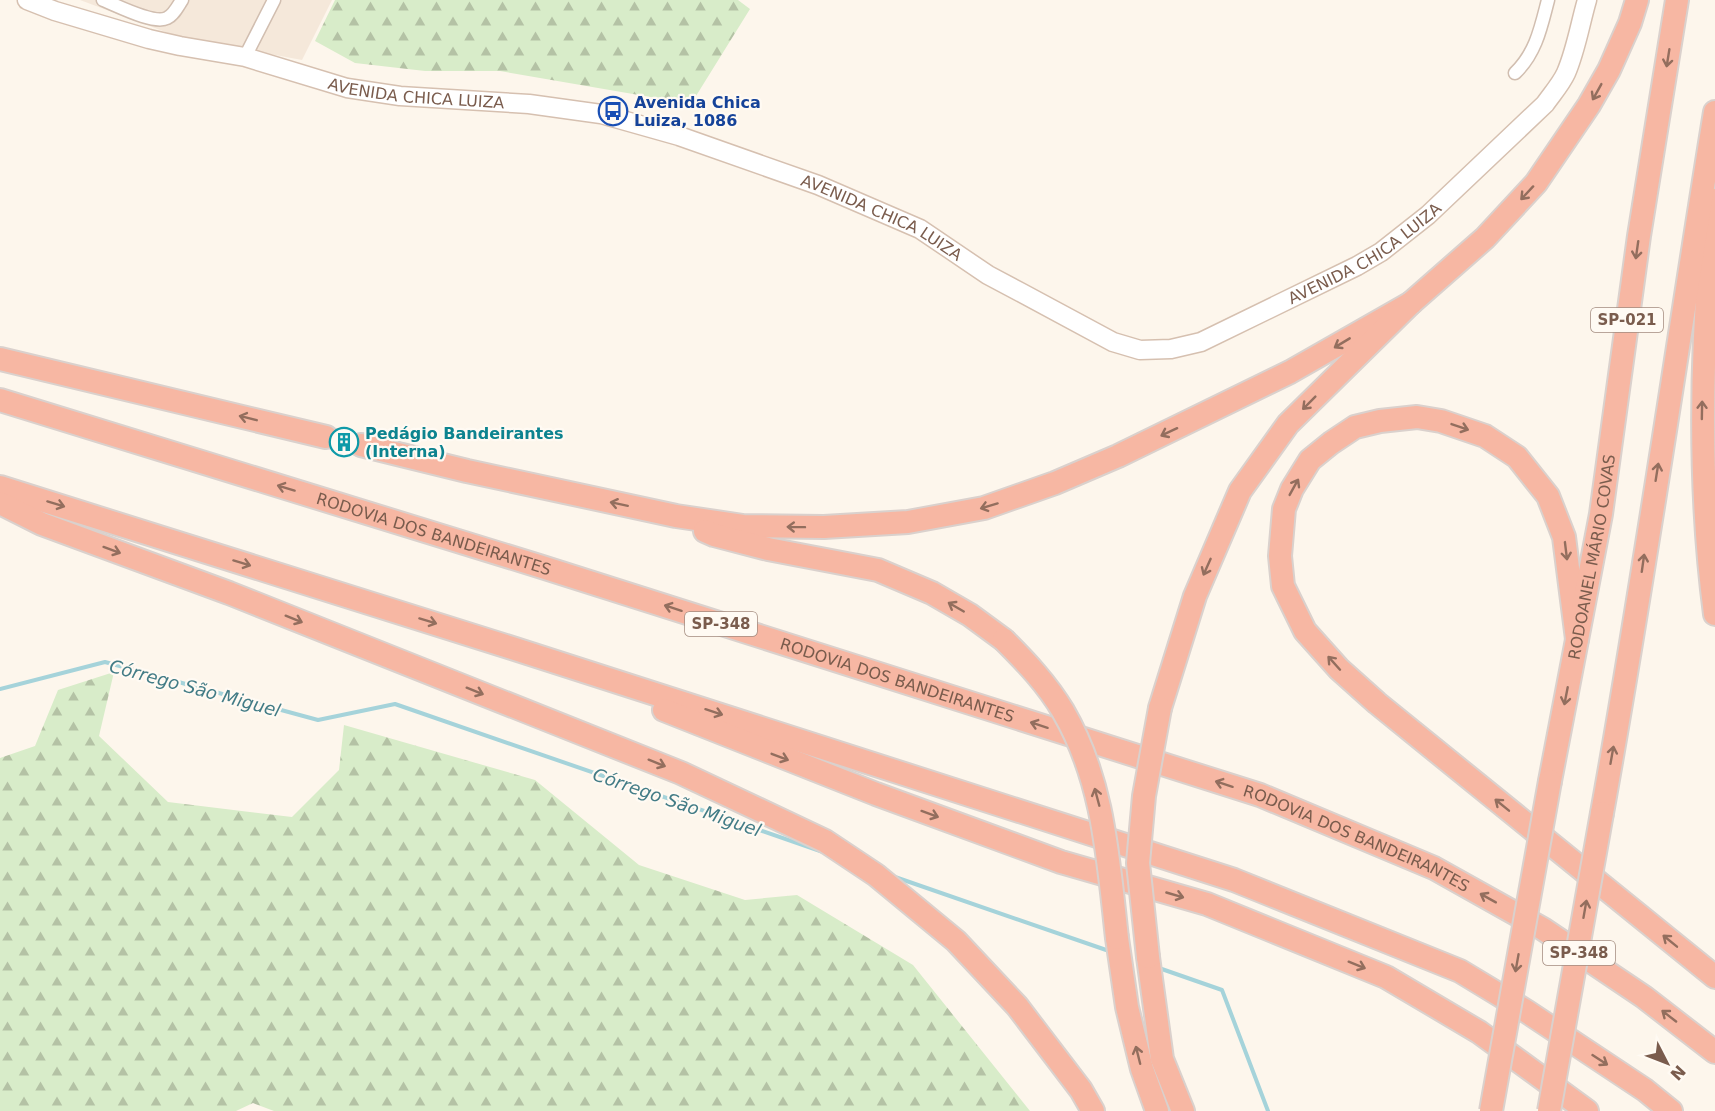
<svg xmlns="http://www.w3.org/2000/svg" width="1715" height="1111" font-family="'DejaVu Sans',sans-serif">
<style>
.residential{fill:#f5e8da}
.forest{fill:url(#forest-firs)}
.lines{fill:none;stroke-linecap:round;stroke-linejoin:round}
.stream{stroke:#a5d3da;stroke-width:4}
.motorway-tunnel{stroke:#dcd0c4;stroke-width:22;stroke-dasharray:22 11;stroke-linecap:butt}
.minor-casing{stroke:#d1beb0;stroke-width:15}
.secondary-casing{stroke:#d6c0b0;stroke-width:21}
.motorway-casing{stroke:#dad1cd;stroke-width:26}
.minor{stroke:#fff;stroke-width:12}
.secondary{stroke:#fff;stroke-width:18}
.motorway{stroke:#f7b7a3;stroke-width:22}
.motorway-bridge-casing{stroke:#dad1cd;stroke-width:26;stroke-linecap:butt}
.motorway-bridge{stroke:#f7b7a3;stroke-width:22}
.oneway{stroke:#936e5e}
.labels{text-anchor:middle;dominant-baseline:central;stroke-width:4.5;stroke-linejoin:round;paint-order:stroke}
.shield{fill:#fffaf3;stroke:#a28b7f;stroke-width:1.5}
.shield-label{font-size:15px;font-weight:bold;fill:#7a5c4d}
.street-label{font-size:16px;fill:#7a5c4d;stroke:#fffaf3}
.transit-label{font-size:16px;font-weight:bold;fill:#164399;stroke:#fffaf3;text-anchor:start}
.culture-label{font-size:16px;font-weight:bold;fill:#0d838f;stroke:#fffaf3;text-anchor:start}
.water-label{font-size:18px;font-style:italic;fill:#437c86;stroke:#fffaf3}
</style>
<defs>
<pattern id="forest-firs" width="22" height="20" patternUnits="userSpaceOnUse" patternTransform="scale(1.5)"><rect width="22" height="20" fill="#d8ecc9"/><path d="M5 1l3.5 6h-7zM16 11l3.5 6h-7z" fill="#b4c2a5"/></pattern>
</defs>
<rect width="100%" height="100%" fill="#fdf6ec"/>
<!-- residential -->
<path class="residential" d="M80 0H332L302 60 179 37Z"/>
<!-- forest -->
<path class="forest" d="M335 0H738L750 9 691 104 500 71H425L355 63 315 41Z
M114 672 99 736 168 802 292 817 339 770 344 725 535 780 639 865 745 900 797 895 913 965 1030 1111H274L253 1103 236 1111H0V758L35 746 58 690Z"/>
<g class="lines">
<!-- stream -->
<path class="stream" d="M0 689 105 662 318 720 395 704 823 852
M895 877 1112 952
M1156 967 1222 990 1268 1111"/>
<!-- motorway-tunnel -->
<path class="motorway-tunnel" d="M326 437 361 445"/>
<!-- minor casing -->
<g class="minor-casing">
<path id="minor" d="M103 0C116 5 154 25 167 18 174 15 178 6 182 0
M245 57 274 0
M1515 73C1536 53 1541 27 1548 0"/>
</g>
<!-- secondary casing -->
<g class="secondary-casing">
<g id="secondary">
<path id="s1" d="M27 0 55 11 149 39 180 46 245 57 347 88 400 96 529 104 601 114 679 136 818 185 920 229 988 275 1020 292 1113 342 1140 350 1171 349 1201 342 1357 266 1381 252 1428 215 1545 104C1552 94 1561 84 1566 73 1576 50 1580 24 1587 0"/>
</g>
</g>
<!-- motorway casing -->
<g class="motorway-casing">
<g id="motorway">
<path d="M1715 200C1701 338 1697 477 1715 614"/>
<path d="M0 359 326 437"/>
<path id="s2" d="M0 400 539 566 1260 795 1434 868 1543 929 1644 997 1715 1052"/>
<path d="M361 445 467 471 676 516 743 526 824 527 908 522 984 508 1055 483 1118 456 1290 372 1411 303"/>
<path d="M0 487 512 648 1234 880 1460 971 1526 1011 1645 1090 1671 1111"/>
<path d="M0 503 42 524 229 593 681 773 825 841 876 875 956 941 1017 1006 1081 1090 1093 1111"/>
<path d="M705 531 714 535 768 549 878 570 932 593 970 615 1004 640"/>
<path d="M1577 639 1564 537 1548 496 1517 457 1485 436 1441 421 1417 417 1380 421 1355 427 1331 443 1310 460 1292 489 1284 509 1280 556 1283 586 1305 631 1339 669 1377 703 1715 977"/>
<path d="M1160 708 1195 596 1240 491 1288 424 1411 303 1485 238 1536 183 1589 105 1609 70 1630 23 1637 0"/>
<path d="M664 710 876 794 1061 862 1207 904 1386 977 1479 1032 1587 1111"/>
<path id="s3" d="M1550 781 1601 514 1639 236 1677 0"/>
<path d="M1602 813C1644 580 1677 346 1715 112"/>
<path d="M1117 938 1127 1007 1142 1069 1157 1111"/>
<path d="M1148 957 1162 1059 1183 1111"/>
</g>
</g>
<!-- minor -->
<use href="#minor" class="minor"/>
<!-- secondary -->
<use href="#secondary" class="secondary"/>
<!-- motorway -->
<use href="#motorway" class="motorway"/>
<!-- motorway-bridge casing -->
<g class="motorway-bridge-casing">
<path id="motorway-bridge" d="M1004 640C1026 662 1047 684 1063 711 1104 781 1108 859 1117 938
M1148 957 1138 863 1144 796 1160 708
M1491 1111 1550 781
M1549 1111 1602 813"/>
</g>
<!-- motorway-bridge -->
<use href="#motorway-bridge" class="motorway-bridge"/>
</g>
<!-- one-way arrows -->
<defs><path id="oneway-shaft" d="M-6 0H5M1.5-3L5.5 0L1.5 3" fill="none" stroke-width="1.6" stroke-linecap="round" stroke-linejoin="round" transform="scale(1.5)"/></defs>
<g class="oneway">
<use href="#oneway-shaft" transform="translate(1668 58) rotate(99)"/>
<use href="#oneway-shaft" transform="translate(1597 92) rotate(119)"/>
<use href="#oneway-shaft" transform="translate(1527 193) rotate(133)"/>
<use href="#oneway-shaft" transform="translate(1637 250) rotate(98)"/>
<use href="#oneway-shaft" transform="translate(1342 343) rotate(149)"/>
<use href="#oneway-shaft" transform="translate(1309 403) rotate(135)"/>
<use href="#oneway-shaft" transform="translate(1702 410) rotate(-89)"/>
<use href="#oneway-shaft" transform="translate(248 418) rotate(-166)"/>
<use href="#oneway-shaft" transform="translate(1460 427) rotate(19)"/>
<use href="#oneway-shaft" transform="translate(1169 432) rotate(155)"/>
<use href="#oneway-shaft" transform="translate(1657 472) rotate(-81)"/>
<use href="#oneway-shaft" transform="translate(1294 487) rotate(-61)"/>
<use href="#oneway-shaft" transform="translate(286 488) rotate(-163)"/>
<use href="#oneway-shaft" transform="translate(56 504) rotate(17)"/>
<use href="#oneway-shaft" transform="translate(619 504) rotate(-168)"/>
<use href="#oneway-shaft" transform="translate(989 506) rotate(163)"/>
<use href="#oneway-shaft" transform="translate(796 527) rotate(-179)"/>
<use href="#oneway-shaft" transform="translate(112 550) rotate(20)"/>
<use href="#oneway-shaft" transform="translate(1566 551) rotate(83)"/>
<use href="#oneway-shaft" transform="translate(242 563) rotate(17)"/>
<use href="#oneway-shaft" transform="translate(1643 563) rotate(-82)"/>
<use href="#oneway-shaft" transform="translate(1207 567) rotate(114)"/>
<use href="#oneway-shaft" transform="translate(956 607) rotate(-150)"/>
<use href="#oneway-shaft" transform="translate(673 608) rotate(-162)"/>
<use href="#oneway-shaft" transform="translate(294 619) rotate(22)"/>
<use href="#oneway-shaft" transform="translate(428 621) rotate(17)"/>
<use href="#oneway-shaft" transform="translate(1334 663) rotate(-132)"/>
<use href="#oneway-shaft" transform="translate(475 691) rotate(22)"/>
<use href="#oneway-shaft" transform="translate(1566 696) rotate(101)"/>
<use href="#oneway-shaft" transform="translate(714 712) rotate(18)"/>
<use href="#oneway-shaft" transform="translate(1039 725) rotate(-162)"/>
<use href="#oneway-shaft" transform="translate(1612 755) rotate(-80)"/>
<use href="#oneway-shaft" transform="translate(780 757) rotate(21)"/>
<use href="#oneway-shaft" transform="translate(657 763) rotate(22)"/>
<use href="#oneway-shaft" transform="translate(1224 784) rotate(-162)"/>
<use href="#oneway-shaft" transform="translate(1097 797) rotate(-105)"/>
<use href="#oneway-shaft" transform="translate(1502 805) rotate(-141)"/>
<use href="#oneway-shaft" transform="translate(930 814) rotate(20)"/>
<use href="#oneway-shaft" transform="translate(1175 895) rotate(16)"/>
<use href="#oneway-shaft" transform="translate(1488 898) rotate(-151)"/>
<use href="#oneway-shaft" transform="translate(1585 909) rotate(-80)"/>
<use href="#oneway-shaft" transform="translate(1670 941) rotate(-141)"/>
<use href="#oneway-shaft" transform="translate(1517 963) rotate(100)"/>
<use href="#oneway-shaft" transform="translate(1357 965) rotate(22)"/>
<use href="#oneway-shaft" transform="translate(1669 1016) rotate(-142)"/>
<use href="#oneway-shaft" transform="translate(1138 1055) rotate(-104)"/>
<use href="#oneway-shaft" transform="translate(1600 1060) rotate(33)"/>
</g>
<!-- icons -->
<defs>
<g id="bus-ring" transform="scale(1.5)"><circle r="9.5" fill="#fffaf3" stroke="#1a4fb4" stroke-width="1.5"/><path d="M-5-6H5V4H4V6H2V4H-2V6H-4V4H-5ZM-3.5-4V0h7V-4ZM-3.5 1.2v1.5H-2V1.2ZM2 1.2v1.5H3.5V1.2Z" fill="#1a4fb4"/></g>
<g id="building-ring" transform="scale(1.5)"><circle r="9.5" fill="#fffaf3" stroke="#0f9aa8" stroke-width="1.5"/><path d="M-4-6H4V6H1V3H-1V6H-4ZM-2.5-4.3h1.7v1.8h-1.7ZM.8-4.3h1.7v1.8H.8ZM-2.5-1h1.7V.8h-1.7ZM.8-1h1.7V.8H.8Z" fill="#0f9aa8"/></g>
</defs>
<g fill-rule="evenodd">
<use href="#bus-ring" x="613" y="111"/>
<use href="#building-ring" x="344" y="442"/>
</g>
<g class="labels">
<!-- shield labels -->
<g class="shield">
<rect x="1591" y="308" width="72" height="24" rx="4.5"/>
<rect x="685" y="612" width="72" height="24" rx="4.5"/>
<rect x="1543" y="941" width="72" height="24" rx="4.5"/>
</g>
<g class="shield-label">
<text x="1627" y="320">SP-021</text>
<text x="721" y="624">SP-348</text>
<text x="1579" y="953">SP-348</text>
</g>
<!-- street labels -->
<g class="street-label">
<text stroke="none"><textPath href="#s1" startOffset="402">AVENIDA CHICA LUIZA</textPath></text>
<text stroke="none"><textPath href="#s1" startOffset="888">AVENIDA CHICA LUIZA</textPath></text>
<text stroke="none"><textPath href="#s1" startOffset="1428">AVENIDA CHICA LUIZA</textPath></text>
<text stroke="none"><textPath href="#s2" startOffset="454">RODOVIA DOS BANDEIRANTES</textPath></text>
<text stroke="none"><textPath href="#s3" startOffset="228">RODOANEL MÁRIO COVAS</textPath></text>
<text stroke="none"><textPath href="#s2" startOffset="940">RODOVIA DOS BANDEIRANTES</textPath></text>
<text stroke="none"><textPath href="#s2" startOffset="1426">RODOVIA DOS BANDEIRANTES</textPath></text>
</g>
<!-- transit labels -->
<g class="transit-label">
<text x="634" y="102">Avenida Chica<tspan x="634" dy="18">Luiza, 1086</tspan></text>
</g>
<!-- culture labels -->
<g class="culture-label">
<text x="365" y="433">Pedágio Bandeirantes<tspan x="365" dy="18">(Interna)</tspan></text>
</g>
<!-- water labels -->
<g class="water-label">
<text transform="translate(195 688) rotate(15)">Córrego São Miguel</text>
<text transform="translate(677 802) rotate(19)">Córrego São Miguel</text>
</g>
</g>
<!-- north arrow -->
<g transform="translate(1667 1063) rotate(132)" stroke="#fffaf3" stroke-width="4.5" paint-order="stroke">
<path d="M0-4.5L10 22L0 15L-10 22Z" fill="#7a5c4d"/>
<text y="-9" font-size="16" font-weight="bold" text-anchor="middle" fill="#7a5c4d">N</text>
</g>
</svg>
